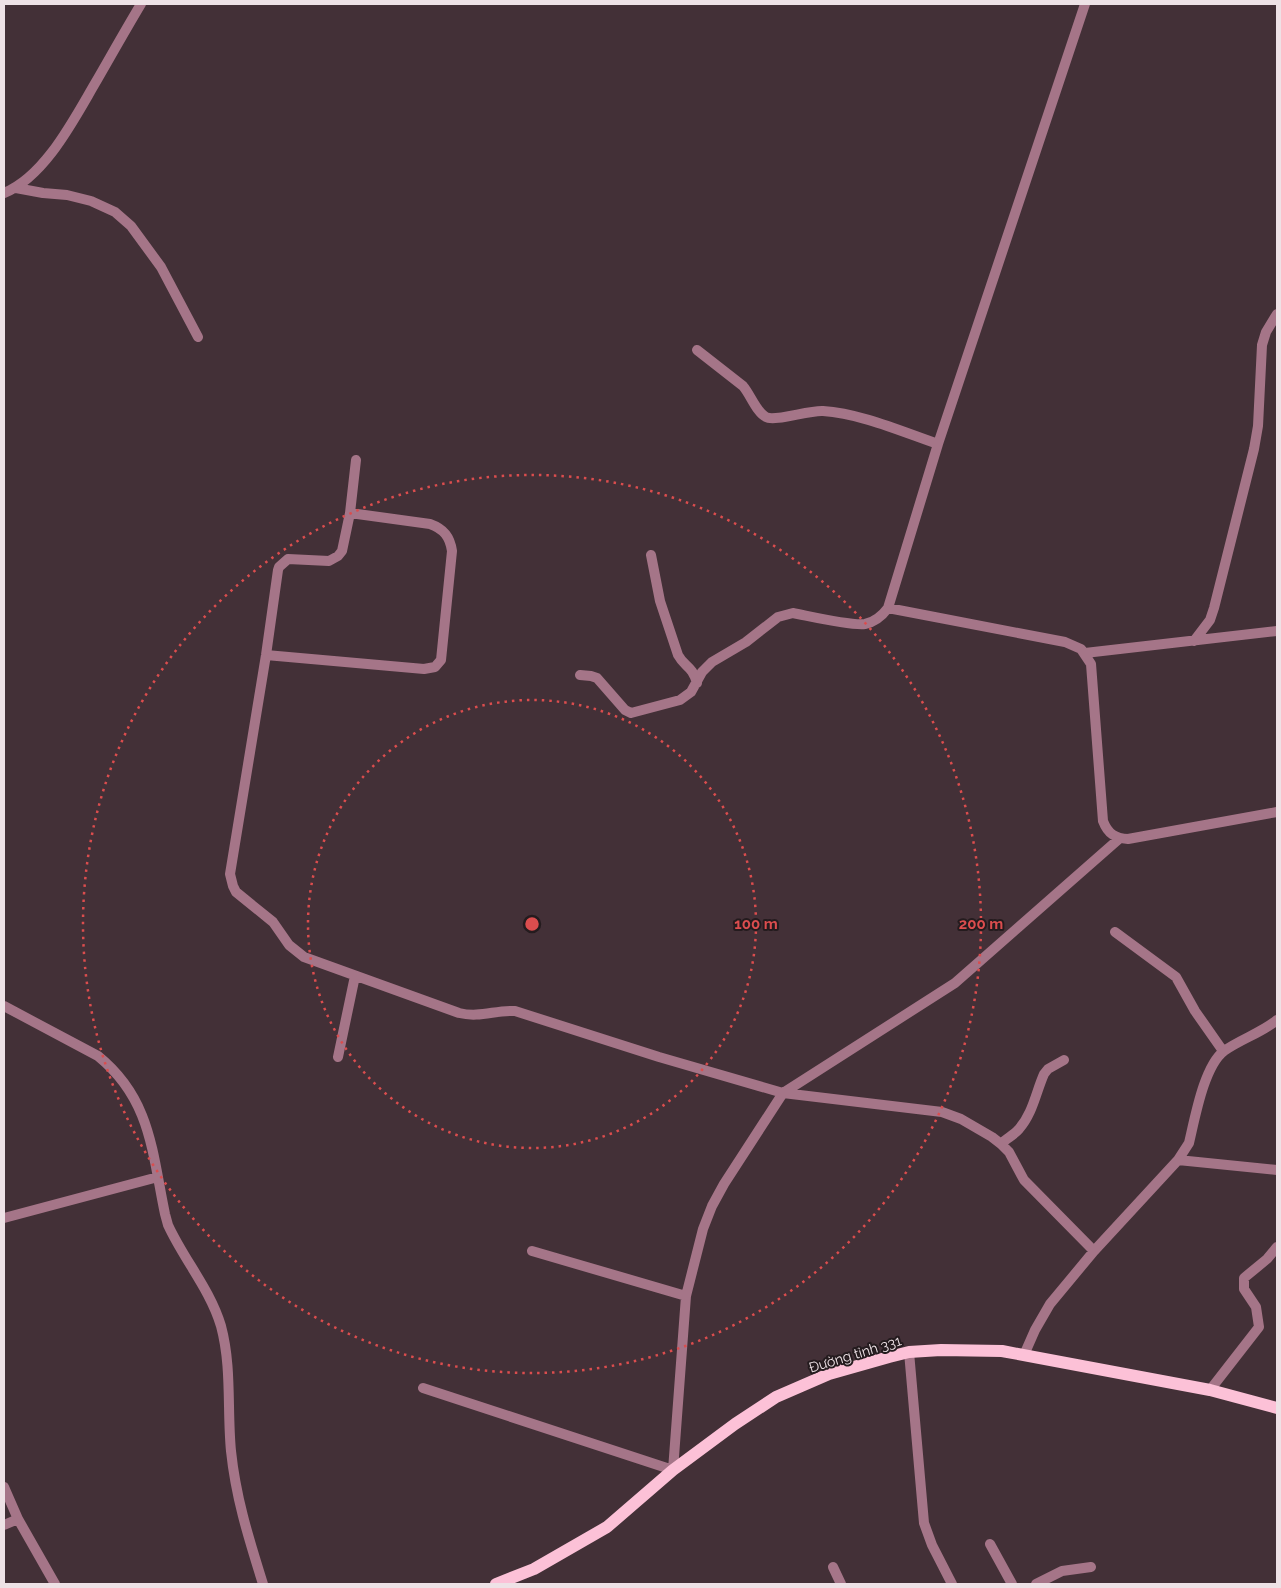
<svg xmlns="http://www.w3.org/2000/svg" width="1281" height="1588" font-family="Raleway,sans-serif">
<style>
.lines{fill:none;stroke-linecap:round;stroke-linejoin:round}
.street{stroke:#a57588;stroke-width:10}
.primary{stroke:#fcc1d7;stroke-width:12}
.ring{fill:none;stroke:#db4d4e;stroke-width:2.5;stroke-dasharray:2.5 5}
.labels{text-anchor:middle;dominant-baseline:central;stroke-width:4;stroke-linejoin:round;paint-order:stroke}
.street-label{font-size:14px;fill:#eee2e6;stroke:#241b1e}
.centre{fill:#db4d4e;stroke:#241b1e;stroke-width:2.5}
.ring-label{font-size:15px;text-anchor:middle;font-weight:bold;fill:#db4d4e;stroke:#241b1e;stroke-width:4;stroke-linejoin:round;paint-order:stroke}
</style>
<rect width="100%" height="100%" fill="#433037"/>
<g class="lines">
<!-- street -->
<path class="street" d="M16 188 43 193 67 195 91 201 115 212 131 226 161 267 198 337
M4 193C46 176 75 117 97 80 112 54 126 29 141 4
M697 350 743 386C750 394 757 413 766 417 774 422 809 410 823 411 859 413 903 432 938 444
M356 460 350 513 342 551 338 556 329 561 288 559 279 567 278 570 266 655 230 874 233 886 236 892 273 922 289 945 304 957 459 1013C480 1018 495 1010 515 1011L659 1057 783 1093 942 1112 961 1119 992 1137 1001 1144 1009 1152 1024 1180 1094 1251
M651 555 660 601 678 655C685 668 692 665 697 683
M888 608 1065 642 1081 649 1091 664 1103 821C1108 834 1115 838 1128 839L1277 812
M1194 641 1210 620 1214 608 1254 449 1258 426 1262 345 1266 332 1277 314
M1085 653 1277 631
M266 655 424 669 435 667 441 660 452 551C450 537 444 529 430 524L350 513
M580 675 591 676 597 678 625 710 631 713 680 700 691 692 702 672 712 662 746 642 778 617 793 613C809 616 851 626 865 624 875 622 882 616 888 608L938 444 1085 4
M1115 932 1176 977 1195 1011 1223 1051
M4 1006 98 1056C151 1099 152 1152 165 1214L168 1225C184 1260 210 1289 221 1326 232 1367 227 1410 231 1451 236 1499 249 1539 263 1584
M338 1057 355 976
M1001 1144C1007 1138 1014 1135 1019 1129 1033 1113 1036 1092 1044 1074L1048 1069 1064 1060
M1178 1160 1277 1170
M4 1218 158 1177
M532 1251 686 1296
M909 1352 924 1523 932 1545 952 1584
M1024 1355 1035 1330 1050 1304 1094 1251 1178 1160 1189 1143C1195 1118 1204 1066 1224 1051 1241 1039 1261 1033 1277 1020
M423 1388 673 1470 686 1296 703 1229 712 1206 724 1184 783 1093 955 983 1120 838
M1210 1390 1259 1327 1256 1307 1244 1289V1278L1267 1259 1277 1247
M4 1487 18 1519 55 1584
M4 1525 18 1519
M990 1544 1012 1584
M833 1567 841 1584
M1036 1584 1062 1571 1091 1567"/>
<!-- primary -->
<path class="primary" d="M496 1584 534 1569 607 1527 673 1470 735 1424 776 1397 829 1374 889 1357 909 1352 941 1350 1002 1351 1210 1390 1277 1408"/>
</g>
<!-- distance rings -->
<g class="ring">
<circle cx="532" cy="924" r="224"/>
<circle cx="532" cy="924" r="449"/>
</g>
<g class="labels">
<!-- street labels -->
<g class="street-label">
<text transform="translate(855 1354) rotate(-17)">Đường tỉnh 331</text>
</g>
</g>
<circle cx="532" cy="924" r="8" class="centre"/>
<g class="ring-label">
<text x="756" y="929">100 m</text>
<text x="981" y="929">200 m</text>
</g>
<!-- border -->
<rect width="1281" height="1588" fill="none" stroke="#eee2e6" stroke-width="10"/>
</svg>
